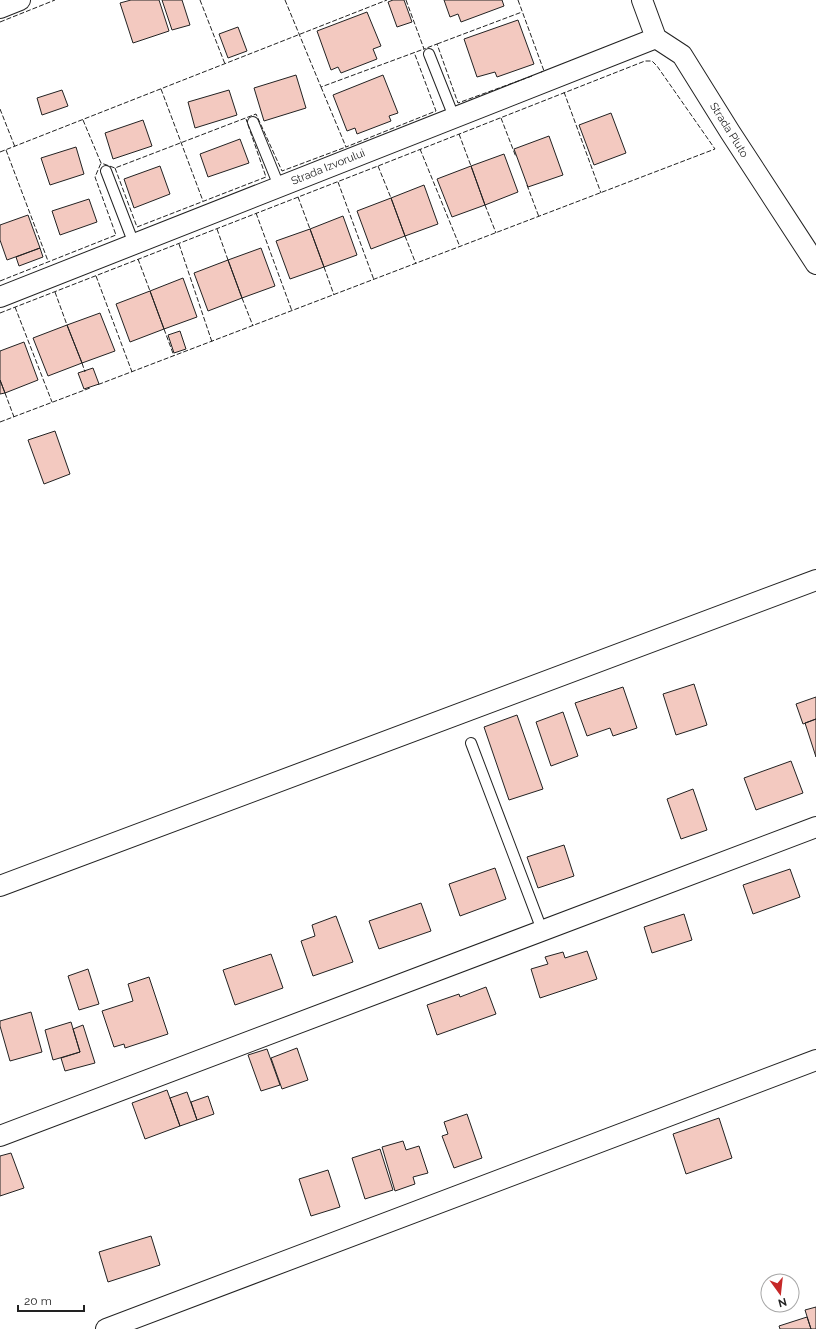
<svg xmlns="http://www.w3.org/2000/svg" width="816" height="1329" font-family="Raleway,sans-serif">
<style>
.building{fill:#f3c9c0;stroke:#222}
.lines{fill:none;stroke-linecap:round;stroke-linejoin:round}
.service-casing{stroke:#222;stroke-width:12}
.minor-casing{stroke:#222;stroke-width:22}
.service{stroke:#fff;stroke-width:10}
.minor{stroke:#fff;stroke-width:20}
.fence{stroke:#222;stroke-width:1;stroke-dasharray:5 2;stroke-linecap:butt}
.labels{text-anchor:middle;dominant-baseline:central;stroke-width:3;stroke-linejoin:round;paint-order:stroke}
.street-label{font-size:11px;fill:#222;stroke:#fff}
</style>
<rect width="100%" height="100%" fill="#fff"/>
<!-- building -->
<path class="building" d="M131 0H159L169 31 133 43 120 3Z
M162 0H182L190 25 172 30Z
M393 0H404L412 22 397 27 388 2Z
M444 0H502L504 6 461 22 458 14 450 17Z
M367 12 381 46 373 49 377 59 341 73 338 67 331 70 317 31Z
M518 20 534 64 497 77 495 72 477 77 464 39Z
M238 27 247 51 228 58 219 34Z
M296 75 306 108 264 121 254 88Z
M383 75 398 113 389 116 391 121 357 134 355 128 347 131 333 95Z
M62 90 68 106 42 115 37 98Z
M229 90 237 115 195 128 188 102Z
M611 113 626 153 594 165 579 125Z
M143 120 152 146 113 159 105 133Z
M549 136 563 175 528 187 514 149Z
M240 139 249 163 208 177 200 154Z
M76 147 84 174 50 185 41 158Z
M504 154 518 192 485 205 471 166Z
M160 166 170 194 134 208 124 179Z
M471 166 485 205 452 217 437 179Z
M424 185 438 224 405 236 391 198Z
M391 198 405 236 371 249 357 211Z
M89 199 97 222 60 235 52 211Z
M28 215 40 248 7 260 0 240V225Z
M343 216 357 255 324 267 310 229Z
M310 229 324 267 290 279 276 241Z
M40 248 43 257 19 266 16 257Z
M261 248 275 286 242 298 228 260Z
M228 260 242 298 208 311 194 273Z
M183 278 197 317 164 329 150 291Z
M150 291 164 329 130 342 116 304Z
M100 313 115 351 82 363 67 325Z
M67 325 82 363 48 376 33 338Z
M180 331 186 349 174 353 168 335Z
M24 342 38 380 5 393 0 380V351Z
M93 368 99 384 84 389 78 373Z
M0 380 5 393 0 394Z
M55 431 70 474 44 484 28 440Z
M694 684 707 725 676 735 663 694Z
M623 687 637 728 613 736 610 728 587 736 575 703Z
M816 697V719L803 724 796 704Z
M563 712 578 756 551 766 536 722Z
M517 715 543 789 509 800 484 727Z
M816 719V757L805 723Z
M791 761 803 793 756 810 744 778Z
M693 789 707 830 681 839 667 799Z
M564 845 574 876 538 888 527 857Z
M495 868 506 899 460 916 449 884Z
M790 869 800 897 753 914 743 885Z
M421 903 431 931 379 949 369 921Z
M684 914 692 940 652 953 644 927Z
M336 916 353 962 313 976 301 941 315 936 312 925Z
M587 951 597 979 540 998 531 969 548 964 545 957 563 952 565 958Z
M271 954 283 988 235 1005 223 970Z
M88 969 99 1004 79 1010 68 976Z
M149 977 168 1034 125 1048 124 1044 114 1047 102 1011 133 1001 128 984Z
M486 987 496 1014 437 1035 427 1005 459 994 460 997Z
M31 1012 42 1052 10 1061 0 1026V1021Z
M71 1022 80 1052 53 1060 45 1030Z
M83 1025 95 1063 65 1071 61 1058 80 1052 73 1029Z
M297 1048 308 1080 282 1089 271 1058Z
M267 1049 280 1085 261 1091 248 1055Z
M167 1090 180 1126 145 1139 132 1103Z
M187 1092 197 1120 180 1126 170 1098Z
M208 1096 214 1114 197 1120 191 1102Z
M467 1114 482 1158 454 1168 442 1136 448 1134 444 1122Z
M719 1118 732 1158 686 1174 673 1134Z
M403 1141 406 1150 419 1146 428 1173 413 1177 415 1184 395 1191 382 1147Z
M380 1149 393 1190 365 1199 352 1158Z
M11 1153 24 1188 0 1196V1156Z
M328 1170 340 1207 311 1216 299 1179Z
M151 1236 160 1265 108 1282 99 1252Z
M816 1307V1329H811L805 1310Z
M807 1317 811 1329H780L779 1326Z"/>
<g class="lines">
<!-- service casing -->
<g class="service-casing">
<path id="service" d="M429 54 454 117
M253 122 279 186
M106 171 134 244
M471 743 542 930"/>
</g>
<!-- minor casing -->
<g class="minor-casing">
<path id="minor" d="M642 0 656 38 682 55 730 132 816 264
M0 8 20 0
M0 297 656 38
M0 886 816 580
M0 1136 816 827
M106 1329 816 1060"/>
</g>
<!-- service -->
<use href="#service" class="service"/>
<!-- minor -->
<use href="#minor" class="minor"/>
<!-- fence -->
<path class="fence" d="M200 0 225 64
M285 0 321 87 424 49
M406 0 424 49 437 44 458 103 532 76
M518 0 544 71 541 72
M0 22 55 0
M437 44 522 12
M321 87 346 147 436 111 414 52
M161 89 203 201
M564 92 601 193
M0 109 15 147
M501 118 516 157
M83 120 101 163 115 168 256 114 282 171 346 147
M459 134 471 166
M420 149 460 247
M6 150 48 261
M0 152 387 0
M378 166 391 198
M115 168 137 227 266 177 246 119
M338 182 374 280
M527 185 539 217
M298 197 310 229
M485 205 496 233
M256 213 292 311
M217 229 228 260
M405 236 416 264
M179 244 212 342
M138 259 150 291
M324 267 334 295
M96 276 132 372
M0 281 116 235 95 177 101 163
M55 292 67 325
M242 298 253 326
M15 307 52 402
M0 313 378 166 645 61H652L657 66 715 149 97 385
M164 329 174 356
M82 363 85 372
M5 393 14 417
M0 422 90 388"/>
</g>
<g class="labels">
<!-- street labels -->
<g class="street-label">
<text transform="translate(729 130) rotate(58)">Strada Pluto</text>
<text transform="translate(328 167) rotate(-22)">Strada Izvorului</text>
</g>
</g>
<!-- north arrow -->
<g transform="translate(780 1293) rotate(165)"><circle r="19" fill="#ffffff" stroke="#a7a7a7"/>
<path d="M0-3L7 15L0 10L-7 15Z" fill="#c62828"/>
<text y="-6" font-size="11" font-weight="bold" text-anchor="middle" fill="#222222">N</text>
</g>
<!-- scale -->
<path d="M18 1305v6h66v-6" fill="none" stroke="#222222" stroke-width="2"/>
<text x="24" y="1305" font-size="12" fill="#222222" stroke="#ffffff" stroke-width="3" paint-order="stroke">20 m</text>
</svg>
